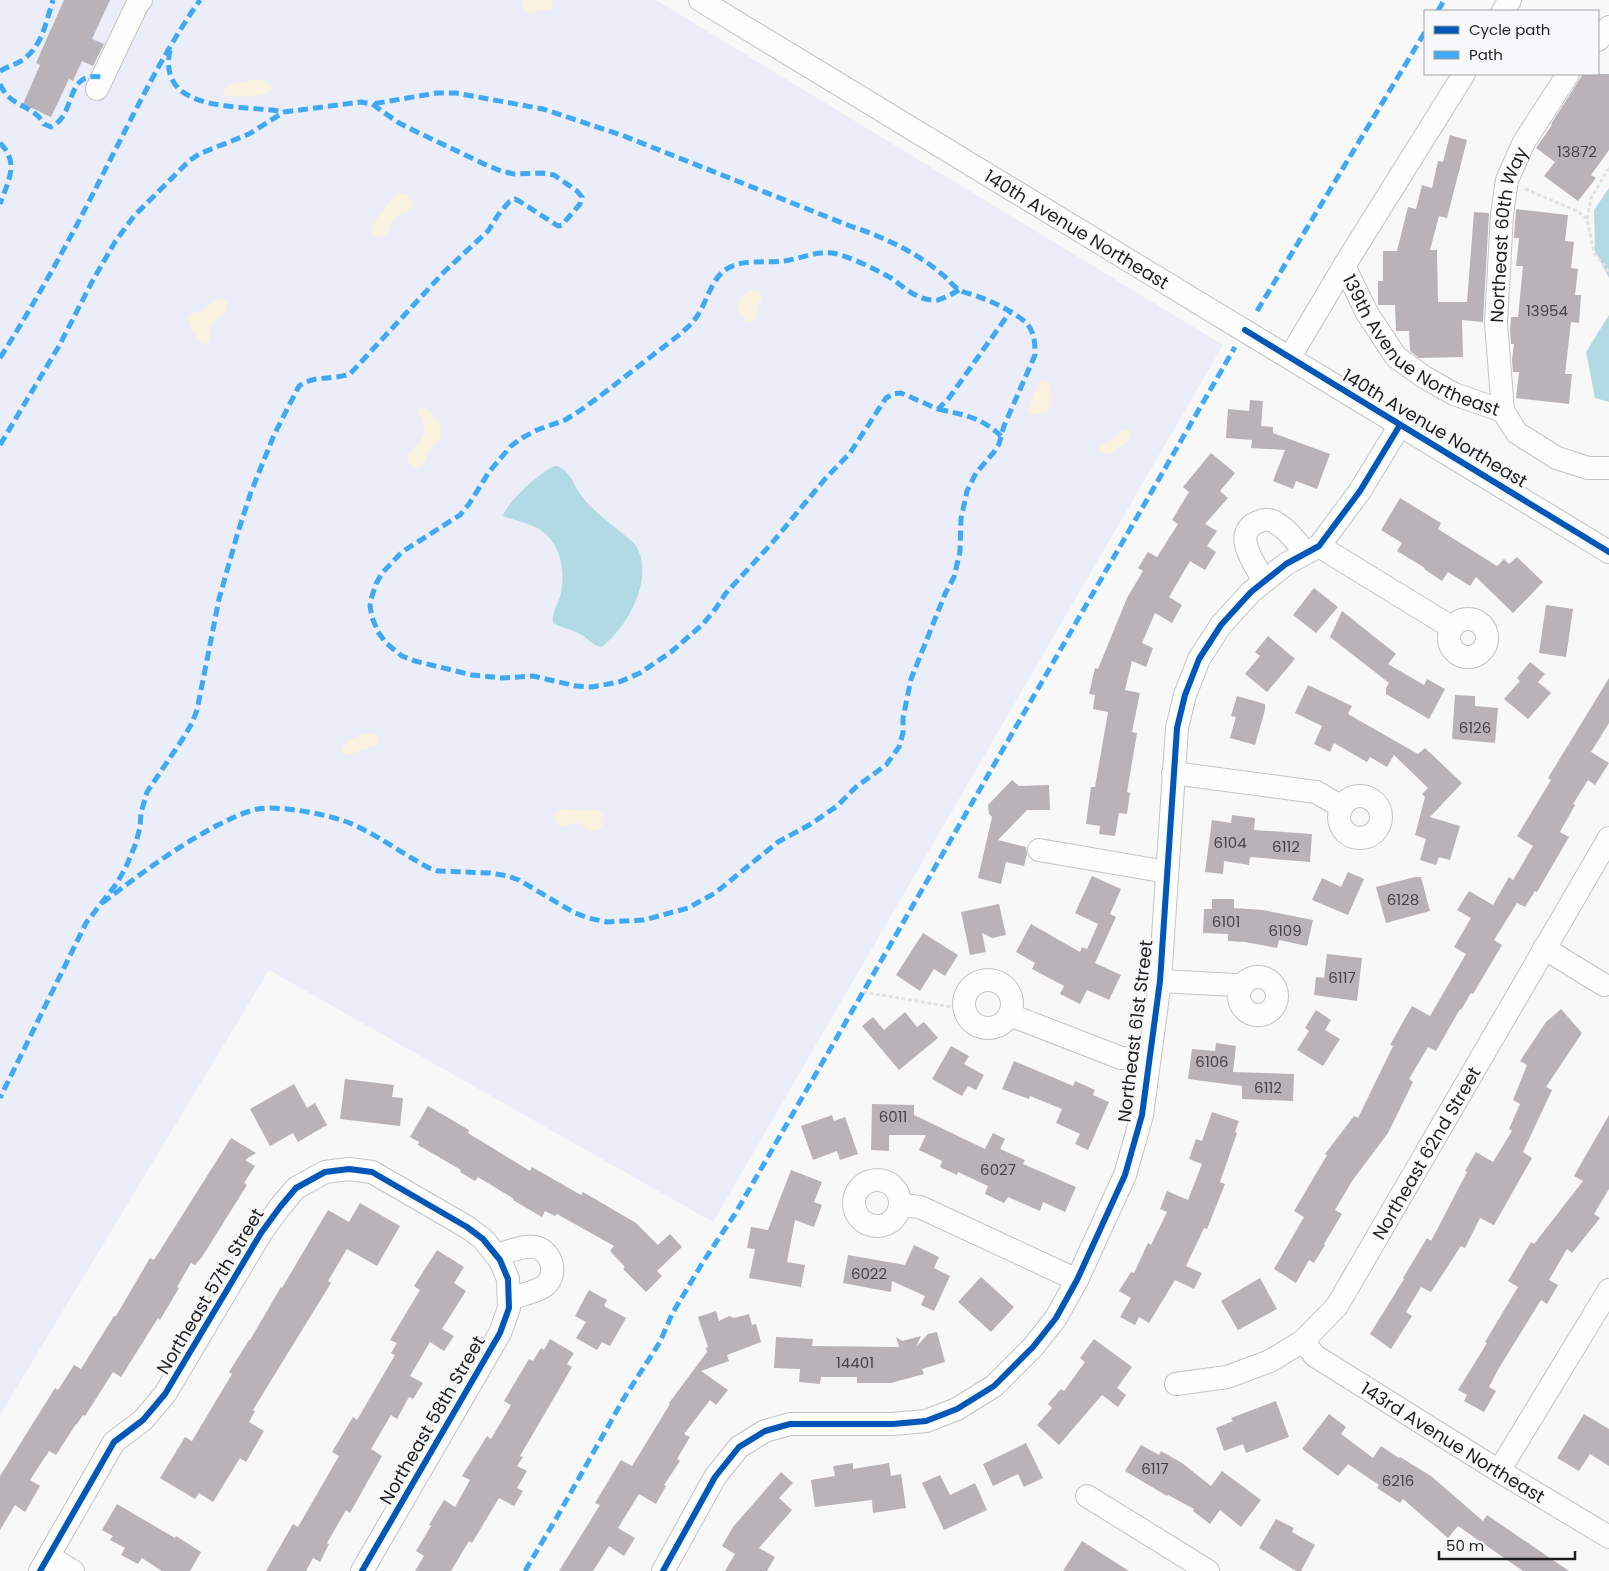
<svg xmlns="http://www.w3.org/2000/svg" width="1609" height="1571" font-family="Poppins,sans-serif">
<style>
.green{fill:#ebeef8}
.sand{fill:#f8f2df}
.water{fill:#b2dae4}
.building{fill:#b9b2b6}
.lines{fill:none;stroke-linecap:round;stroke-linejoin:round}
.minor-casing{stroke:#c3c3c4;stroke-width:24}
.path{stroke:#e1e1e2;stroke-width:3;stroke-dasharray:4 2.5;stroke-linecap:butt}
.minor{stroke:#fefefe;stroke-width:22}
.quiet{stroke:#3fa9f5;stroke-width:5;stroke-dasharray:10 5;stroke-linecap:butt}
.cycleway-casing{stroke:#f7f8fa;stroke-width:9}
.cycleway{stroke:#0057b8;stroke-width:6}
.labels{text-anchor:middle;dominant-baseline:central;stroke-width:5;stroke-linejoin:round;paint-order:stroke}
.number-label{font-size:15px;fill:#464446}
.street-label{font-size:18px;fill:#1f2020;stroke:#f7f8fa}
</style>
<rect width="100%" height="100%" fill="#f8f8f9"/>
<!-- green -->
<path class="green" d="M0 0H656L1223 345 713 1222 269 970 0 1415Z"/>
<!-- sand -->
<path class="sand" d="M522 0H552C552 14 548 10 538 11 535 12 532 13 529 13L524 9Z
M254 79 267 81 272 87V90C264 97 233 99 224 94L225 88 229 85Z
M398 193C407 192 411 198 413 205 410 214 403 211 397 216 387 223 394 238 375 237L371 234V227L394 196Z
M750 290 759 291 762 298C761 300 759 302 758 305 756 313 759 319 750 322 733 316 736 297 750 290Z
M221 299 226 301C232 313 218 317 211 325L210 340 205 345C197 340 188 326 187 317 191 311 196 314 202 311 210 307 209 301 221 299Z
M1042 380 1048 381 1051 384 1052 406 1046 412 1031 416 1027 410 1038 384Z
M425 408C435 413 444 428 439 439 437 443 432 447 429 451 427 456 426 461 422 466L416 468 409 463 407 456C420 438 432 437 418 413L420 409Z
M1127 429 1130 431 1131 435 1126 443 1109 454 1100 452 1099 448 1102 444 1113 439 1122 430Z
M372 733C378 735 382 740 376 745L349 755 342 753C340 741 362 734 372 733Z
M561 809 589 810 597 809 603 814C606 822 602 832 591 831 586 830 581 824 577 822L564 827C556 824 553 820 555 812Z"/>
<!-- water -->
<path class="water" d="M1609 188V278L1595 251 1594 210Z
M1609 309V402L1595 398 1586 352 1609 315Z
M556 466C569 468 574 486 581 495 592 511 619 530 634 543 657 574 628 628 601 647 592 645 588 638 580 634 572 629 561 628 553 623 551 614 559 602 561 593 566 567 559 537 533 526 524 522 513 520 503 516 505 504 544 468 556 466Z"/>
<!-- building -->
<path class="building" d="M64 0H110L92 39 104 44 93 66 82 61 73 81 69 79 51 117 23 104 40 65 36 63Z
M1583 74H1609V150L1591 175 1596 178 1578 201 1544 176 1555 162 1536 148 1552 125 1551 124Z
M1450 135 1467 140 1447 218 1439 216 1430 250H1437L1438 302H1467L1474 212 1489 213 1483 322 1462 320 1463 357 1419 358 1410 351 1409 331H1396L1395 305H1378V281H1383V251H1397L1408 207 1416 209 1422 185 1432 188 1438 161 1443 162Z
M1516 209 1568 215 1565 241 1574 242 1571 268 1578 269 1575 295H1581L1579 323 1571 322 1565 374H1572L1569 404 1516 398 1519 372H1513L1512 360 1514 344H1511L1510 330 1511 317H1518L1523 266H1516L1519 238H1514Z
M1250 400 1263 401 1261 426 1273 427V433L1330 454 1317 489 1296 481 1293 489 1273 481 1285 450 1251 448 1252 440 1226 438 1228 409 1249 411Z
M1211 453 1235 473 1220 491 1228 498 1205 524 1217 531 1207 546 1216 552 1205 570 1190 561 1169 597 1182 605 1172 623 1155 613 1142 643 1153 648 1146 667 1132 661 1125 690 1140 693 1132 732 1137 733 1127 792 1130 793 1127 814 1119 813 1115 836 1099 834 1100 826 1086 824 1091 787H1095L1108 712 1093 709 1095 695 1089 694 1095 668 1098 669 1127 598 1143 571 1138 568 1148 552 1157 557 1178 524 1172 520 1189 492 1183 487Z
M1400 498 1441 523 1438 529 1497 566 1504 559 1509 564 1517 557 1543 582 1513 613 1476 577 1470 586 1448 572 1442 581 1424 569 1425 568 1397 551 1402 543 1381 530Z
M1314 588 1338 607 1316 633 1293 615Z
M1546 605 1573 609 1566 657 1539 653Z
M1342 611 1396 654 1388 664 1424 685 1427 679 1445 689 1429 719 1386 694V688L1389 683 1330 637Z
M1268 636 1295 659 1267 692 1245 674 1260 656 1255 652Z
M1530 662 1545 674 1538 682 1551 693 1528 719 1504 699 1520 681 1517 678Z
M1609 678V723L1591 752 1609 763 1595 785 1588 780 1573 804 1575 805 1560 832 1569 837 1537 892 1535 891 1525 907 1517 903 1494 940 1502 945 1473 994 1471 993 1461 1010 1460 1009 1436 1051 1428 1047 1409 1079 1413 1082 1388 1133 1352 1181 1335 1210 1342 1214 1324 1244 1325 1245 1314 1263 1309 1260 1296 1283 1274 1269 1304 1217 1294 1211 1327 1155 1325 1154 1354 1116 1358 1118 1393 1046 1390 1045 1412 1006 1430 1016 1466 954 1454 947 1471 918 1457 910 1469 891 1493 905 1509 877 1513 880 1533 846 1517 836 1551 780 1548 778Z
M1308 685 1352 706 1348 714 1418 754 1425 748 1462 783 1430 817 1460 826 1450 860 1439 857 1436 865 1420 860 1426 839 1415 835 1425 797 1422 794 1428 788 1394 755 1387 767 1370 757 1367 762 1334 743 1330 752 1314 744 1322 726 1295 713Z
M1455 695 1475 696V706L1498 708 1495 743 1452 739Z
M1237 696 1265 704V710L1255 745 1230 738 1236 717 1231 716Z
M1012 780 1019 786 1049 785 1050 810H1027L998 840 1026 847 1027 854 1024 866 1006 862 1001 884 978 878 992 817 989 814 988 805Z
M1232 815 1255 818 1254 830 1312 834 1310 862 1250 857 1249 865 1224 861 1223 874 1205 872 1212 820 1231 823Z
M1348 872 1364 879 1348 915 1312 900 1322 878 1341 887Z
M1092 876 1121 889 1110 914 1116 917 1095 963 1121 975 1109 1000 1087 990 1080 1004 1060 994 1064 986 1032 969 1035 963 1016 952 1031 924 1080 952 1082 947 1087 949 1098 924 1075 913Z
M1415 877H1421L1430 911 1386 923 1376 887Z
M1212 899H1234V908L1263 910 1313 920 1307 946 1279 940 1277 948 1245 942 1228 941V934L1203 933 1204 909H1212Z
M999 904 1006 935 992 938 982 933 986 952 970 955 961 912Z
M923 933 958 955 945 976 934 969 920 991 896 975Z
M1327 954 1362 958 1357 1001 1314 995 1316 977 1324 978Z
M1561 1009 1582 1033 1546 1087 1552 1090 1523 1152 1532 1158 1494 1225 1480 1218 1465 1248 1461 1246 1431 1292 1421 1287 1406 1312 1412 1316 1391 1349 1370 1334 1404 1279 1403 1278 1427 1238 1431 1241 1467 1172 1465 1171 1476 1152 1493 1162 1512 1131 1509 1129 1520 1104 1513 1100 1527 1065 1520 1061 1546 1022Z
M1316 1010 1331 1020 1325 1030 1340 1039 1323 1066 1297 1050 1309 1031 1305 1028Z
M905 1012 917 1027 924 1022 938 1038 899 1070 862 1026 873 1017 884 1030Z
M1216 1043 1236 1046 1233 1072 1294 1074 1293 1101 1242 1099V1086L1188 1079 1192 1049 1215 1051Z
M951 1046 969 1056 964 1064 984 1075 976 1090 968 1086 962 1096 932 1079Z
M1014 1061 1073 1086 1075 1081 1095 1090 1093 1095 1109 1102 1088 1150 1075 1144 1080 1134 1056 1123 1062 1109 1030 1096 1029 1099 1002 1089Z
M345 1079 394 1085 392 1097 403 1098 400 1126 340 1119Z
M294 1084 307 1108 315 1103 327 1125 298 1142 293 1133 270 1146 250 1109Z
M872 1104 914 1105V1115L985 1149 993 1133 1005 1139 1000 1149 1025 1160 1023 1164 1076 1187 1065 1212 1043 1202 1040 1211 1008 1197 1004 1203 985 1194 988 1186 958 1172 957 1175 940 1167 942 1161 919 1150 926 1135H889V1151L871 1150Z
M428 1106 469 1130 468 1133 530 1171 532 1167 581 1195 583 1192 636 1223 658 1245 670 1234 682 1247 657 1271 662 1276 646 1292 623 1269 625 1267 610 1251 614 1246 557 1214 555 1216 545 1211 542 1217 513 1200 514 1199 478 1177 475 1181 460 1172 461 1170 418 1145 419 1142 410 1137Z
M1212 1112 1239 1121 1235 1132 1237 1133 1220 1182 1225 1184 1207 1229 1204 1228 1186 1266 1202 1273 1194 1289 1175 1280 1149 1323 1139 1317 1135 1325 1120 1317 1131 1298 1119 1291 1131 1272 1134 1273 1148 1243 1151 1245 1167 1212 1160 1209 1167 1191 1188 1200 1202 1164 1189 1159 1196 1139 1202 1141Z
M832 1115 834 1121 845 1117 858 1154 840 1160 837 1151 813 1160 801 1126Z
M1609 1115V1189L1594 1214 1600 1218 1572 1253 1567 1249 1549 1280 1558 1285 1547 1304 1541 1300 1499 1368 1489 1387 1496 1391 1484 1412 1464 1401 1467 1395 1458 1390 1487 1343 1485 1342 1518 1287 1508 1281 1531 1242 1534 1244 1583 1181 1574 1176Z
M231 1138 256 1153 245 1160 255 1166 244 1183 247 1185 202 1257 195 1265 191 1263 177 1287 179 1288 160 1320 158 1318 121 1377 113 1372 85 1416 83 1415 77 1424H76L56 1455 49 1451 30 1480 40 1486 25 1512 15 1505 0 1530V1476L55 1388 58 1390 74 1365 81 1369 114 1316H116L150 1258 154 1260Z
M791 1170 822 1182 814 1202 822 1205 814 1227 795 1220 787 1262 805 1265 801 1287 749 1278 755 1249 747 1248 751 1227 768 1230Z
M360 1203 400 1226 377 1266 347 1249 328 1281 331 1283 253 1410 255 1411 249 1422 264 1431 246 1462 240 1458 213 1502 199 1493 195 1499 160 1478 185 1437 192 1441 232 1374 229 1372 249 1340H250L281 1287 282 1288 328 1210 349 1222Z
M914 1245 939 1257 934 1268 950 1276 934 1311 921 1305 925 1296 892 1281 891 1292 843 1283 848 1255 905 1265Z
M437 1250 464 1267 454 1283 466 1291 442 1329 454 1336 444 1351 430 1342 410 1376 423 1383 413 1399 409 1397 397 1419 391 1415 371 1449 382 1456 350 1513 346 1510 327 1543 329 1544 320 1562 313 1558 306 1571H266L293 1524 298 1527 339 1456 332 1452 353 1417 357 1420 395 1355 391 1353 397 1343 390 1340 420 1290 414 1286Z
M981 1277 1014 1307 991 1332 958 1302Z
M1260 1278 1277 1309 1238 1330 1221 1301Z
M589 1290 607 1300 604 1306 626 1318 610 1346 602 1342 597 1350 576 1338 586 1322 575 1316Z
M716 1311 719 1321 729 1316 734 1318 749 1314 752 1325 756 1324 761 1342 727 1355 729 1361 701 1371 728 1390 716 1405 710 1400 684 1434 690 1437 677 1459 680 1461 664 1485 666 1486 656 1504 639 1494 618 1528 635 1538 624 1556 609 1546 593 1571H559L600 1505 595 1503 621 1460 632 1466 670 1404 669 1403 707 1352 706 1348 708 1347 698 1317Z
M937 1332 945 1362 922 1369 924 1374 891 1383H857V1377H821L820 1384 799 1382 800 1369 774 1368 776 1337 813 1339 812 1346 899 1347 896 1337 902 1341 921 1336 916 1347 928 1334Z
M550 1339 574 1353 567 1364 572 1367 520 1456 523 1457 517 1466 527 1471 517 1488 523 1491 514 1506 499 1498 472 1543 469 1541 451 1571H415L424 1556 416 1551 431 1526 429 1525 444 1500 455 1507 470 1480 462 1476 487 1436 491 1439 511 1405 504 1401 529 1359 533 1361 541 1348 544 1350Z
M1094 1339 1132 1367 1117 1388 1126 1395 1118 1407 1102 1395 1059 1445 1037 1425 1052 1408 1048 1404 1061 1389 1064 1391 1085 1362 1080 1358Z
M1276 1401 1289 1437 1246 1453 1243 1444 1224 1451 1216 1428 1233 1421 1231 1418Z
M1329 1414 1346 1427 1341 1434 1373 1458 1381 1446 1399 1458 1400 1457 1431 1476 1483 1521 1487 1515 1569 1571H1523L1458 1526 1448 1538 1403 1499 1400 1503 1377 1488 1379 1485 1348 1464 1338 1476 1302 1449Z
M1584 1414 1609 1429V1466L1590 1454 1579 1471 1557 1458Z
M1026 1443 1043 1478 1024 1487 1018 1474 993 1486 983 1464Z
M1141 1445 1159 1455 1161 1451 1182 1463 1211 1486 1222 1471 1261 1500 1241 1527 1220 1510 1210 1524 1193 1511 1194 1509 1168 1495 1167 1496 1125 1471Z
M853 1463V1469L889 1463 891 1476 901 1474 906 1508 873 1513 872 1500 815 1507 811 1480 835 1476 833 1466Z
M781 1472 793 1483 779 1498 792 1510 759 1548 775 1557 767 1571H725L735 1554 722 1546 733 1527Z
M940 1475 950 1495 975 1483 987 1510 944 1530 922 1483Z
M117 1504 175 1538 176 1536 201 1552 190 1571H162L142 1558 138 1564 121 1555 125 1548 110 1540 113 1536 102 1530Z
M1276 1519 1294 1528 1292 1532 1315 1545 1301 1571H1296L1259 1548Z
M1082 1541 1129 1571H1063Z"/>
<g class="lines">
<!-- minor casing -->
<g class="minor-casing">
<g id="minor">
<path id="s1" d="M700 0 1609 552"/>
<path d="M1503 11 1510 0"/>
<path d="M1598 40 1609 27"/>
<path d="M97 89 137 5 141 0"/>
<path id="s2" d="M1344 266 1367 313 1396 357 1424 377 1454 394 1503 411 1517 433 1557 458 1588 468H1609"/>
<path d="M1290 357 1344 266 1464 74"/>
<path id="s3" d="M1503 411 1496 323 1502 214 1507 180 1524 142 1568 74"/>
<path d="M1319 546 1451 627"/>
<path d="M1264 581C1256 566 1230 533 1258 522 1264 519 1271 519 1276 523 1288 529 1297 543 1306 553"/>
<circle cx="1468" cy="638" r="19"/>
<path d="M1173 773 1316 792 1342 807"/>
<circle cx="1360" cy="817" r="21"/>
<path d="M1039 850 1167 872"/>
<path d="M1544 948 1604 985"/>
<circle cx="1258" cy="996" r="19"/>
<circle cx="988" cy="1004" r="24"/>
<path d="M1160 981 1236 985 1240 987"/>
<path d="M1010 1015 1121 1058 1149 1059"/>
<circle cx="877" cy="1203" r="23"/>
<path d="M900 1205 920 1207 1077 1280"/>
<path d="M496 1255C508 1252 523 1245 535 1247 553 1251 559 1277 543 1287 533 1293 520 1295 509 1299"/>
<path id="s4" d="M1303 1341 1315 1356 1499 1471 1609 1537"/>
<path id="s5" d="M1176 1384 1227 1377 1270 1361 1303 1341 1337 1306 1609 838"/>
<path d="M1499 1471 1609 1290"/>
<path d="M1087 1496 1208 1571"/>
<path d="M49 1557 73 1571"/>
<path d="M40 1571 114 1442 143 1420 165 1394 261 1233 280 1207 296 1188 325 1172 349 1169 372 1172 467 1227 483 1239 500 1260 508 1279 509 1308 500 1333 362 1571"/>
<path d="M663 1571 715 1477 739 1447 765 1431 790 1424H893L926 1421 957 1409 994 1386 1033 1347 1056 1318 1077 1280 1125 1175 1142 1115 1160 981 1177 728 1185 695 1199 659 1221 625 1251 592 1286 564 1319 546 1360 491 1400 425"/>
</g>
</g>
<!-- path -->
<path class="path" d="M1609 168 1591 198 1587 219 1594 252 1609 272
M1525 189 1577 211 1587 219
M863 992 964 1009"/>
<!-- minor -->
<use href="#minor" class="minor"/>
<!-- quiet -->
<path class="quiet" d="M1438 11 1444 0
M170 50C156 115 244 104 284 112
M0 71C7 67 14 65 21 61 42 48 46 22 53 0
M0 84C10 108 33 104 44 124L51 127C78 114 63 71 102 77
M0 143C20 163 8 181 0 204
M959 290C952 294 945 298 938 300 919 302 905 288 891 278 877 270 847 255 832 253 815 251 800 259 784 261 768 263 750 260 735 265 709 273 709 305 691 324 680 335 666 345 653 355 628 374 604 394 578 412L565 420 537 430 522 438 511 446 489 472 469 504 460 515 402 552 382 573 376 584 371 599 370 606 372 617 378 632 386 643 402 656 415 661 472 675 502 678 533 676 576 686 592 687 619 682 640 673 671 652 703 624 716 608 726 593 772 543 825 479 850 453 886 398 893 394 901 393 938 409 949 398 1010 312
M1257 311 1425 32
M0 358C38 298 72 236 104 172 134 114 162 54 200 0
M938 409C964 415 981 417 1001 436
M0 445 59 346 93 280 115 242 134 216 189 161 199 154 249 134 284 112 361 102 372 104 399 123 415 131 484 164 501 171 514 174 542 173 554 175 577 191 582 197 580 204 562 225 558 226 519 201 515 199 509 202 498 215 488 231 444 272 350 374C333 380 314 375 299 386L274 435 251 492 238 532 219 599 204 675 197 710 192 723 182 740 147 792 141 813 140 827 136 843 126 867 117 883 86 923 0 1098
M102 903C139 875 175 848 216 826 230 819 243 812 258 809 280 805 332 815 352 824 379 836 403 854 429 868L438 871 490 873 508 876 519 880 573 912 588 918 607 922 644 920 688 908 715 893 778 842 811 824 837 806 856 787 886 765 899 747 903 733V718L911 679 945 594 954 577 960 552 961 519 967 491 976 473 994 452 999 444 1004 426 1035 355C1035 345 1035 334 1028 325 1020 315 992 301 979 297 973 294 963 293 958 289 953 286 949 280 944 276 918 253 884 237 850 226L624 136 543 109 456 93H437L372 104
M525 1571 557 1517 624 1398 660 1342 672 1314 703 1262 735 1214 1235 347"/>
<!-- cycleway casing -->
<g class="cycleway-casing">
<path id="cycleway" d="M1245 330 1609 552
M40 1571 114 1442 143 1420 165 1394 261 1233 280 1207 296 1188 325 1172 349 1169 372 1172 467 1227 483 1239 500 1260 508 1279 509 1308 500 1333 362 1571
M663 1571 715 1477 739 1447 765 1431 790 1424H893L926 1421 957 1409 994 1386 1033 1347 1056 1318 1077 1280 1125 1175 1142 1115 1160 981 1177 728 1185 695 1199 659 1221 625 1251 592 1286 564 1319 546 1360 491 1400 425"/>
</g>
<!-- cycleway -->
<use href="#cycleway" class="cycleway"/>
</g>
<g class="labels">
<!-- number labels -->
<g class="number-label">
<text x="1577" y="151">13872</text>
<text x="1547" y="310">13954</text>
<text x="1475" y="727">6126</text>
<text x="1230" y="842">6104</text>
<text x="1286" y="846">6112</text>
<text x="1403" y="899">6128</text>
<text x="1226" y="921">6101</text>
<text x="1285" y="930">6109</text>
<text x="1342" y="977">6117</text>
<text x="1212" y="1061">6106</text>
<text x="1268" y="1087">6112</text>
<text x="893" y="1116">6011</text>
<text x="998" y="1169">6027</text>
<text x="869" y="1273">6022</text>
<text x="855" y="1362">14401</text>
<text x="1155" y="1468">6117</text>
<text x="1398" y="1480">6216</text>
</g>
<!-- street labels -->
<g class="street-label">
<text stroke="none"><textPath href="#s1" startOffset="441">140th Avenue Northeast</textPath></text>
<text stroke="none"><textPath href="#s3" startOffset="178">Northeast 60th Way</textPath></text>
<text stroke="none"><textPath href="#s2" startOffset="116">139th Avenue Northeast</textPath></text>
<text transform="translate(1435 428) rotate(31)">140th Avenue Northeast</text>
<text transform="translate(1135 1031) rotate(-83)">Northeast 61st Street</text>
<text stroke="none"><textPath href="#s5" startOffset="362">Northeast 62nd Street</textPath></text>
<text transform="translate(210 1291) rotate(-59)">Northeast 57th Street</text>
<text transform="translate(432 1420) rotate(-60)">Northeast 58th Street</text>
<text stroke="none"><textPath href="#s4" startOffset="182">143rd Avenue Northeast</textPath></text>
</g>
</g>
<!-- legend -->
<rect x="1424" y="10" width="175" height="65" fill="#f7f8fa" stroke="#a1a2a3"/>
<rect x="1434" y="26" width="25" height="8" fill="#0057b8" stroke="#a1a2a3"/>
<text x="1469" y="35" font-size="15" fill="#1f2020">Cycle path</text>
<rect x="1434" y="51" width="25" height="8" fill="#3fa9f5" stroke="#a1a2a3"/>
<text x="1469" y="60" font-size="15" fill="#1f2020">Path</text>
<!-- scale -->
<path d="M1439 1551v8h136v-8" fill="none" stroke="#1f2020" stroke-width="2.5"/>
<text x="1446" y="1551" font-size="15" fill="#1f2020" stroke="#f7f8fa" stroke-width="4" paint-order="stroke">50 m</text>
</svg>
